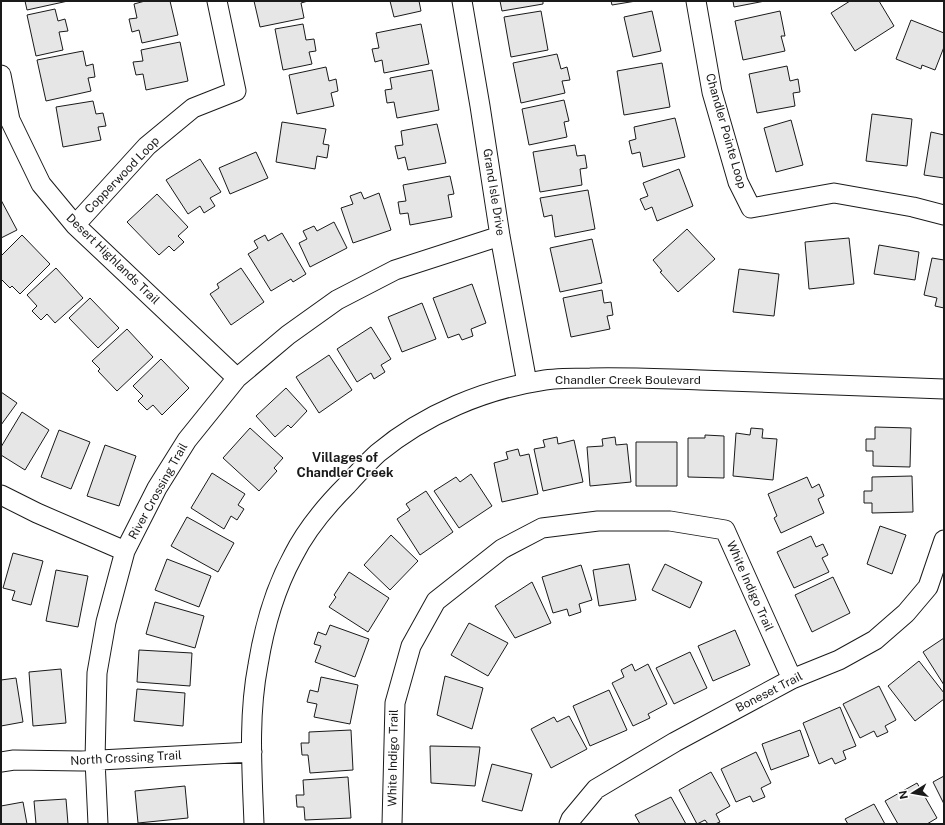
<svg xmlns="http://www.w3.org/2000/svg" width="945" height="825" font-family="'Public Sans',sans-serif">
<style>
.building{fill:#e6e6e6;stroke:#1a1a1a}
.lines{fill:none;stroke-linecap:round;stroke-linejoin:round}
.minor-casing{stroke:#1a1a1a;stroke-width:21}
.minor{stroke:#fff;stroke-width:19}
.labels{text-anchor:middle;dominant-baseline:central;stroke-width:3;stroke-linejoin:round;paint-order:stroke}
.street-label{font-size:12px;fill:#1a1a1a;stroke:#fff}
.neighbourhood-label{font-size:13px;font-weight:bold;fill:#1a1a1a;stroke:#fff}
</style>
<rect width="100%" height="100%" fill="#fff"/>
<!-- building -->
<path class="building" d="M25 1H68L27 10Z
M145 1H170L178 35 142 43 139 30 132 32 129 19 137 18 134 4Z
M254 1H308L301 3 304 18 260 27Z
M390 1H419L421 11 394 17Z
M500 1H543V4L502 11Z
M611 1H636L612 5Z
M733 1H765L734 7Z
M850 1H879L894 26 855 51 831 13Z
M55 9 58 21 65 19 68 31 59 32 63 50 36 56 27 15Z
M541 11 548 50 511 57 504 17Z
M652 11 661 51 633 57 624 17Z
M780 11 785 36H781L785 51 743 60 735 21Z
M911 20 944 33V47L935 70 922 65 921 69 896 59Z
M303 24 306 40 314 39 316 51 309 52 312 64 283 70 275 29Z
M421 24 429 64 384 73 382 60 375 62 372 49 379 48 376 33Z
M180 42 188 81 146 90 143 74 136 75 133 62 143 61 141 50Z
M83 51 86 66 93 64 95 77 88 78 91 91 46 101 37 60Z
M557 54 561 69 567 67 570 80 562 81 565 93 521 103 513 63Z
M662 63 670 107 624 115 617 71Z
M787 66 790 81 798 79 800 92 793 93 795 106 757 113 749 74Z
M326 67 329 81 336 79 338 91 331 93 334 106 297 114 289 75Z
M432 70 439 110 397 118 394 102 387 103 385 90 392 89 390 78Z
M564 100 569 121 564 122 567 137 529 145 522 109Z
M93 101 96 114 103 113 106 126 98 127 101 140 63 147 56 107Z
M872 114 912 119 907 166 866 161Z
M675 118 685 157 643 167 640 152 632 154 629 141 636 139 634 127Z
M791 120 803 165 776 172 764 128Z
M282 122 326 129 323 144 329 145 327 158 317 156 315 169 276 162Z
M437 124 446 163 408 170 405 157 398 159 395 146 403 145 401 131Z
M931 132 944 135V178L924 175Z
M575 145 577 156 585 155 587 168 580 169 582 185 540 192 533 152Z
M256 152 268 178 230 194 219 168Z
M200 159 221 192 210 198 215 206 204 213 200 206 188 214 166 180Z
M679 169 693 206 657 221 652 207 645 210 640 199 648 196 643 183Z
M450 176 454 194 448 195 452 217 410 225 408 213 400 214 398 202 406 201 403 185Z
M588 190 595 229 555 237 552 215 544 217 540 198Z
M361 192 364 199 379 193 391 230 353 243 341 208 353 204 350 196Z
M157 194 188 227 178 236 184 242 174 251 169 246 159 255 127 222Z
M1 200 17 230 1 238Z
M334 222 347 248 310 267 299 243 307 239 303 231 314 226 317 231Z
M687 229 715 259 678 292 660 272 662 271 653 260Z
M282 233 306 274 293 282 291 279 271 291 248 254 258 248 254 241 265 235 268 241Z
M22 235 50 264 20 294 12 286 10 288 1 279V256Z
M849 238 854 284 809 289 805 242Z
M592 239 602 283 560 292 550 248Z
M879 245 919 252 915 280 874 274Z
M932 258 944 260V308L935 306 937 298 924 295Z
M56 268 83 298 55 323 47 314 41 320 32 311 37 306 27 295Z
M241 268 264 302 231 325 210 294 219 288 217 284Z
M739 269 779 274 774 316 733 312Z
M472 284 486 323 471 329 473 336 462 340 459 334 448 338 433 298Z
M602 290 604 303 611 302 613 315 607 316 610 329 571 337 563 298Z
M90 298 119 328 98 348 69 318Z
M422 303 436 339 402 352 388 317Z
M371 327 391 359 381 365 385 372 374 379 371 373 357 382 337 349Z
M127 329 153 357 117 391 98 371 100 369 92 361Z
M329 355 352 390 319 413 296 377Z
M161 359 189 388 162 415 153 405 147 410 138 401 143 396 133 386Z
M286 388 307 411 291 428 288 425 275 437 256 416Z
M1 392 17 403 1 425Z
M22 412 49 430 25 470 1 455V447Z
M875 427 911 428 910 467 873 466V451H866V439H875Z
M250 428 283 458 274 468 277 471 259 491 223 458Z
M751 428 763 429 762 438 777 439 773 480 733 476 736 433 750 435Z
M59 430 90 442 71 489 41 477Z
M705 435 724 436V478L688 477V438H705Z
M557 437 558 444 574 440 583 482 543 491 534 449 545 447 543 440Z
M615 437 616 445 627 444 631 482 590 486 587 447 603 446 602 439Z
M636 442H677V486H636Z
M105 445 136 456 119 506 87 496Z
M518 449 520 456 529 454 538 494 502 502 494 463 508 459 506 452Z
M212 473 245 494 238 505 244 509 237 520 231 516 224 529 191 508Z
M471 474 492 506 459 528 434 491 456 477 460 482Z
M912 476 913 512 872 513V503H864V491H872V477Z
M807 477 812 488 819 484 824 496 818 499 824 513 781 533 774 518 777 516 768 494Z
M426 491 453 532 420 555 397 519 410 510 406 504Z
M187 517 234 543 218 572 171 546Z
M880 526 906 535 892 574 867 564Z
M391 535 418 561 390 590 364 565Z
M811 536 816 547 823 544 828 555 822 558 829 572 794 588 777 552Z
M13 553 43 561 31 605 12 600 15 591 3 588Z
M167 559 211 576 199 607 155 590Z
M629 564 636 600 599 606 593 570Z
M665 564 702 582 690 608 652 590Z
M581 565 592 600 579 604 581 612 569 616 567 609 553 613 542 577Z
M56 570 88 576 78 627 46 621Z
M349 572 389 598 368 632 329 607 336 597 334 595Z
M833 577 850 613 812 632 795 595Z
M532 582 551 623 515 638 495 606Z
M155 602 204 616 195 648 146 634Z
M469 623 508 643 488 676 451 655Z
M330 625 369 639 355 677 315 662 321 646 314 644 318 632 326 635Z
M735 630 750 665 713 681 698 646Z
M944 638V685L923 652Z
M139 650 192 653 190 686 137 682Z
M690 652 707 688 674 704 656 668Z
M919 661 944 693V699L915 721 888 686Z
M632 664 635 671 648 664 667 704 648 714 650 718 633 726 612 683 624 677 621 670Z
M61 669 66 723 33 726 29 672Z
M445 676 483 688 472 729 437 715Z
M321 677 358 685 350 724 314 717 317 704 307 702 310 690 318 692Z
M16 678 23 722 1 726V680Z
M879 686 896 720 885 726 888 732 877 737 874 731 860 738 843 704Z
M137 689 185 693 183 726 134 721Z
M609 690 627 730 590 746 573 706Z
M840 707 856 746 843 751 846 759 835 764 832 758 819 764 803 723Z
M569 716 587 749 551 768 531 729 554 717 557 722Z
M351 730 353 770 310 773 308 755H302L301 743H309V732Z
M800 730 809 756 771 770 762 744Z
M430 746 480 747 475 786 431 783Z
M756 752 771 783 761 788 765 797 753 802 750 796 736 802 721 769Z
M492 764 532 774 522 811 482 801Z
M711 772 730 806 716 814 720 822 715 824H708L705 820 697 824 679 790Z
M944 776V804L933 782Z
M348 777 351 818 305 820 304 807H297L296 795H304L303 780Z
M917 783 937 818 927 824H898L885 801Z
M185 786 188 818 138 823 135 791Z
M671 797 686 824H640L635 815Z
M66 799 68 824H36L34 801Z
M23 802 27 824H1V806Z
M874 804 885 824H848L845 819Z"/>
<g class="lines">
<!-- minor casing -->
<g class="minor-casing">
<path id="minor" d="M462 1 480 106 500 236 527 383
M696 1 712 92 738 182 751 208 834 193 913 207 944 215
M1 75 10 120 41 184 75 225 237 378
M75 225 147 146 193 108 236 91 217 1
M1 495 37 513 125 551
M1 762 14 760 81 761 252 752
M98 824 95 760 97 673 106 622 125 551 157 488 187 440 237 378 288 335 337 300 395 270 500 236
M254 824C252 771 248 717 258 665 264 628 275 589 293 556 306 530 326 506 347 485 357 474 367 463 378 453 425 414 485 389 545 380 560 378 575 378 590 378 627 377 663 379 700 380 781 383 863 386 944 389
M392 824 395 703 411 646 436 601 502 549 542 528 598 521H670L725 530 792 679
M569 824 571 819 596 789 675 742 792 679 839 660 875 640 906 613 928 587 944 540"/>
</g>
<!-- minor -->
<use href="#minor" class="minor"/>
</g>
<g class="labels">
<!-- street labels -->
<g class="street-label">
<text transform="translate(726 131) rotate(74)">Chandler Pointe Loop</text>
<text transform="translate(122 175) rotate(-46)">Copperwood Loop</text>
<text transform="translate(494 192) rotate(81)">Grand Isle Drive</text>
<text transform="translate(113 259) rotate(44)">Desert Highlands Trail</text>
<text x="628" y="380">Chandler Creek Boulevard</text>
<text transform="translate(158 491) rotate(-61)">River Crossing Trail</text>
<text transform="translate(750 586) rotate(66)">White Indigo Trail</text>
<text transform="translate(769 692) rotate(-27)">Boneset Trail</text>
<text transform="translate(126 758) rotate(-3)">North Crossing Trail</text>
<text transform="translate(393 758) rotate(-89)">White Indigo Trail</text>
</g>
<!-- neighbourhood labels -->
<g class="neighbourhood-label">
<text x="345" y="457">Villages of<tspan x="345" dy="15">Chandler Creek</tspan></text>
</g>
</g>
<!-- border -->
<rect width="945" height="825" fill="none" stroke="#1a1a1a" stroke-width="4"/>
<!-- north arrow -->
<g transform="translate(913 793) rotate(259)" stroke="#ffffff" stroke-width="3" paint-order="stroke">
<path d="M0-3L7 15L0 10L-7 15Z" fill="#1a1a1a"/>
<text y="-6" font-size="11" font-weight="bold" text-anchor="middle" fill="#1a1a1a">N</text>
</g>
</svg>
